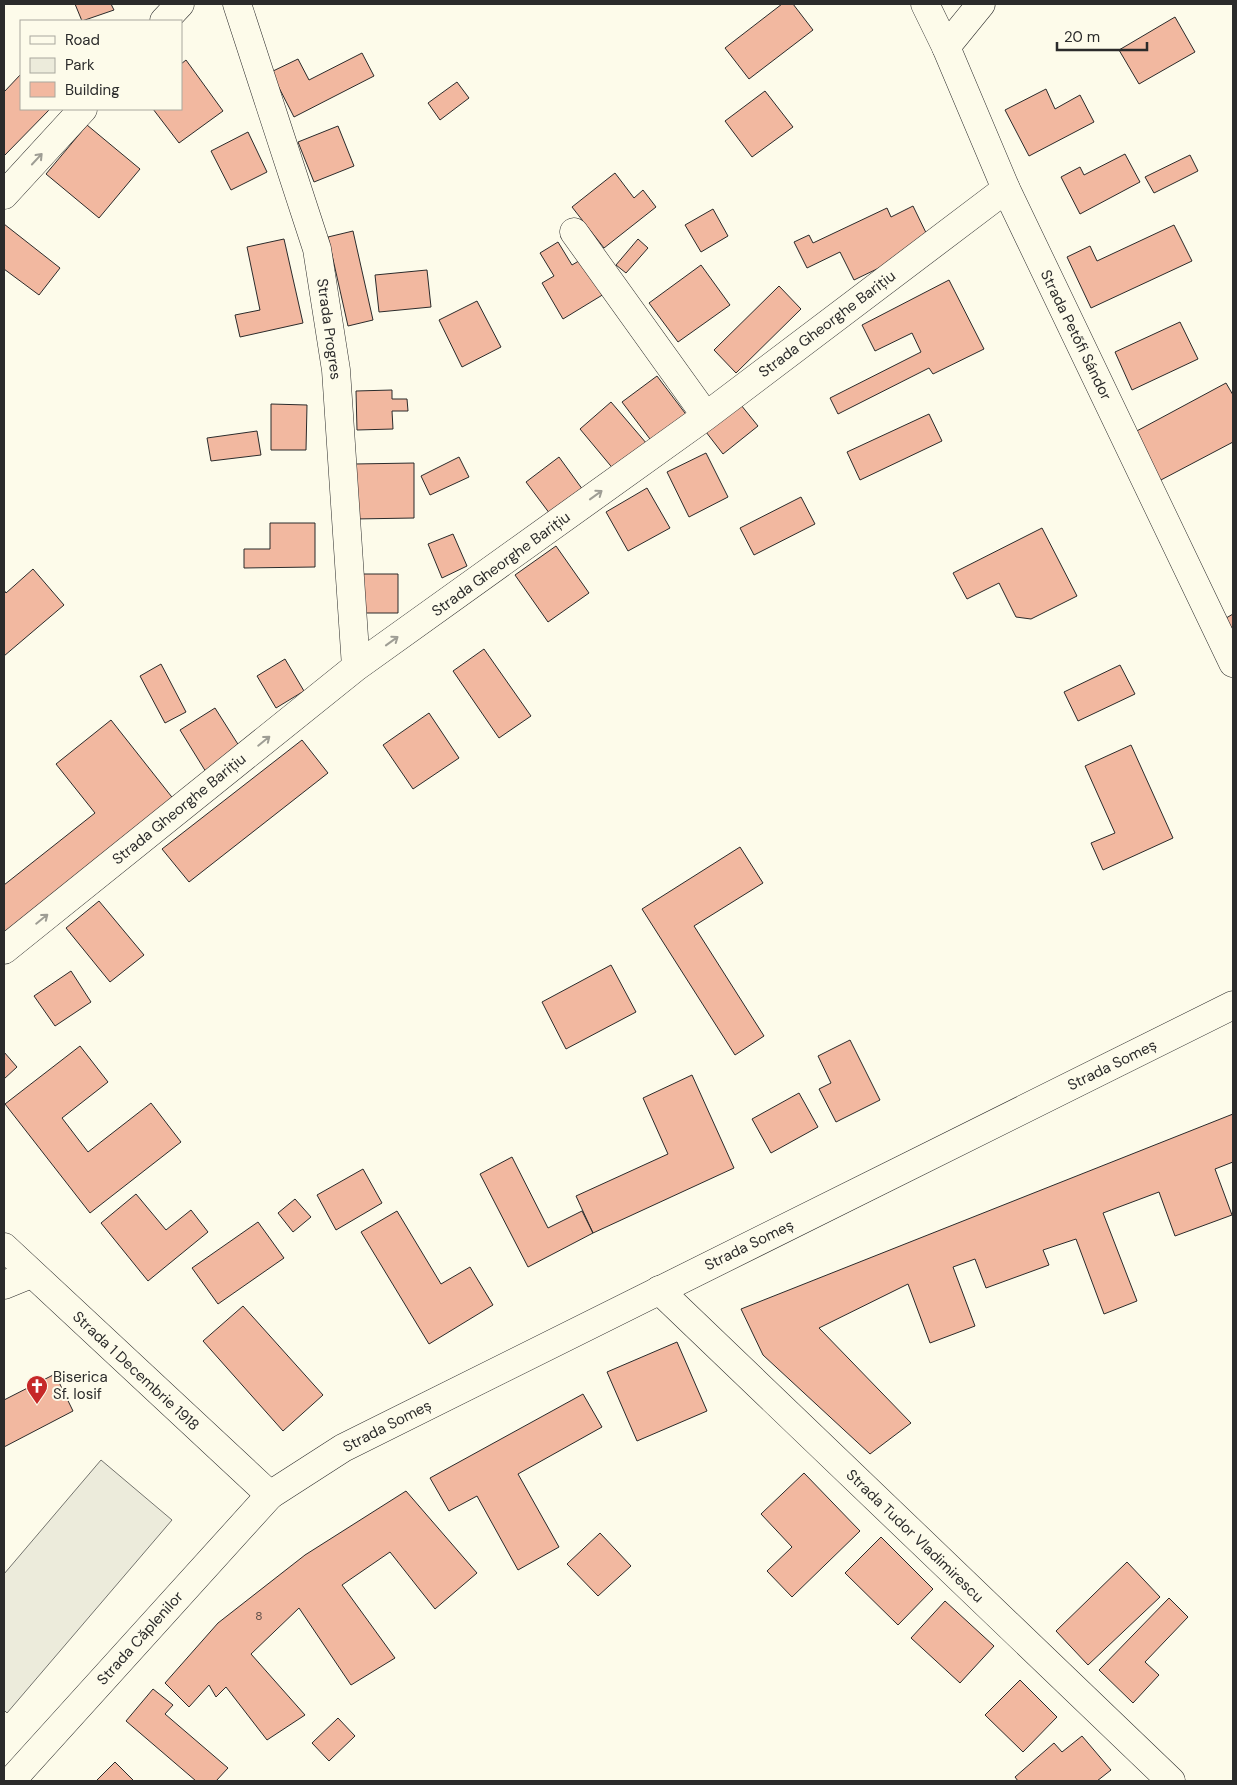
<svg xmlns="http://www.w3.org/2000/svg" width="1237" height="1785" font-family="'DM Sans',sans-serif">
<style>
.green{fill:#ecebdb;stroke:#74746e}
.building{fill:#f2b8a0;stroke:#2b2b2b}
.lines{fill:none;stroke-linecap:round;stroke-linejoin:round}
.street-casing{stroke:#2b2b2b;stroke-width:29}
.secondary-casing{stroke:#2b2b2b;stroke-width:29}
.primary-casing{stroke:#2b2b2b;stroke-width:29}
.street{stroke:#fdfbea;stroke-width:28}
.secondary{stroke:#fdfbea;stroke-width:28}
.primary{stroke:#fdfbea;stroke-width:28}
.oneway{stroke:#9e9d94}
.labels{text-anchor:middle;dominant-baseline:central;stroke-width:4;stroke-linejoin:round;paint-order:stroke}
.number-label{font-size:12px;fill:#5d4e48}
.street-label{font-size:15px;fill:#2b2b2b;stroke:#fdfbea}
.poi-label{font-size:15px;fill:#2b2b2b;stroke:#fdfbea;text-anchor:start}
</style>
<rect width="100%" height="100%" fill="#fdfbea"/>
<!-- green -->
<path class="green" d="M101 1460 172 1520 7 1713 4 1710V1574Z"/>
<!-- building -->
<path class="building" d="M75 4H111L114 10 82 21Z
M782 4H793L813 30 749 79 725 48Z
M1175 17 1195 52 1139 84 1119 50Z
M362 53 374 76 294 117 271 72 298 59 309 80Z
M186 60 223 111 179 143 153 109H181V64Z
M21 74V109H50L4 156V92Z
M457 82 469 98 440 120 428 103Z
M1046 89 1055 109 1080 95 1094 122 1029 156 1005 110Z
M765 91 793 127 752 157 725 121Z
M87 125 140 169 99 218 46 174Z
M338 126 354 166 314 182 298 142Z
M248 132 267 172 231 190 211 151Z
M1125 154 1140 182 1080 214 1061 177 1080 167 1084 175Z
M1190 155 1198 171 1154 193 1145 177Z
M615 173 634 198 643 190 656 207 604 248 572 207Z
M913 206 931 243 854 280 840 252 807 268 794 242 809 235 813 243 887 208 891 217Z
M713 209 728 236 701 252 685 225Z
M4 224 60 268 39 295 4 269Z
M1174 225 1192 261 1091 308 1067 257 1090 246 1097 261Z
M353 231 373 320 348 326 328 237Z
M284 239 303 323 240 337 235 315 260 310 247 247Z
M638 239 648 248 626 273 616 265Z
M558 242 572 265 582 259 604 294 563 319 542 283 554 276 540 253Z
M701 265 730 305 678 342 649 303Z
M427 270 431 307 379 312 375 275Z
M949 280 984 349 933 374 929 368 838 414 830 398 921 352 912 333 875 351 862 325Z
M779 286 801 309 736 373 714 350Z
M477 301 501 347 462 367 439 320Z
M1180 322 1198 359 1132 390 1115 352Z
M657 376 688 417 653 443 622 402Z
M1226 383 1233 395V442L1159 481 1133 433Z
M392 390V399H407L408 411H392L393 429 357 430 356 391Z
M611 402 647 444 615 471 580 429Z
M271 404 307 405 306 450H271Z
M741 405 758 426 723 454 706 432Z
M929 414 942 441 860 480 847 452Z
M257 431 261 455 211 461 207 438Z
M706 453 728 497 689 517 667 472Z
M459 457 469 477 430 495 421 476Z
M559 457 583 490 550 514 526 482Z
M414 463V518L354 519V464Z
M647 488 670 528 628 551 606 512Z
M801 497 815 524 754 555 740 528Z
M270 523H315V567L244 568V549H270Z
M1042 528 1077 596 1031 619 1016 617 999 583 967 599 953 573Z
M453 534 467 566 442 578 428 544Z
M556 546 589 593 548 622 515 575Z
M33 569 64 605 4 656V590L6 593Z
M362 574H398V613H361Z
M1233 614V641L1221 621Z
M484 649 531 716 499 738 453 671Z
M285 659 304 691 276 708 257 676Z
M161 664 186 712 165 723 140 676Z
M1120 665 1135 694 1078 721 1064 692Z
M215 708 241 749 206 772 180 730Z
M429 713 459 758 413 789 383 745Z
M111 720 175 801 4 938V885L95 813 56 764Z
M302 740 328 773 189 882 162 849Z
M1131 745 1173 838 1103 870 1091 843 1115 833 1085 766Z
M740 847 763 883 694 926 764 1036 735 1055 642 909Z
M99 901 144 955 110 982 66 928Z
M611 965 636 1012 566 1049 542 1002Z
M71 971 91 1002 55 1026 34 996Z
M850 1040 880 1100 836 1122 819 1089 831 1083 818 1056Z
M80 1046 108 1082 62 1118 88 1152 151 1103 181 1142 90 1213 5 1104Z
M4 1052 17 1067 4 1079Z
M692 1075 734 1168 593 1233 576 1196 668 1154 643 1098Z
M799 1093 818 1127 771 1153 752 1119Z
M1233 1114V1162L1215 1169 1232 1215 1175 1236 1159 1192 1103 1213 1137 1301 1104 1314 1076 1239 1043 1250 1049 1265 986 1288 975 1259 953 1267 975 1326 930 1343 908 1284 819 1328 911 1423 870 1454 763 1355 741 1309Z
M512 1157 548 1228 582 1211 593 1233 528 1267 480 1174Z
M363 1169 382 1203 336 1230 317 1195Z
M136 1194 166 1230 191 1210 208 1232 148 1281 101 1223Z
M295 1199 311 1217 293 1232 278 1213Z
M397 1211 441 1284 470 1267 493 1305 429 1344 361 1232Z
M258 1222 284 1258 218 1304 192 1268Z
M243 1306 323 1395 283 1431 203 1341Z
M677 1342 707 1411 637 1441 607 1372Z
M55 1374 73 1411 4 1447V1400Z
M583 1394 602 1427 518 1474 559 1547 518 1570 477 1496 449 1511 430 1478Z
M804 1473 860 1531 792 1597 767 1571 792 1547 761 1514Z
M406 1491 477 1573 435 1609 390 1552 342 1585 395 1658 351 1685 299 1608 251 1654 305 1715 267 1740 226 1687 216 1697 209 1685 189 1707 165 1683 218 1623 305 1555Z
M600 1533 631 1566 598 1596 567 1564Z
M881 1537 933 1589 898 1625 845 1573Z
M1127 1562 1160 1597 1088 1665 1056 1631Z
M1169 1598 1188 1617 1145 1662 1159 1675 1133 1703 1099 1670Z
M945 1601 994 1646 960 1683 911 1638Z
M1020 1680 1057 1717 1023 1752 985 1715Z
M153 1689 173 1705 165 1714 228 1768 216 1781H196L126 1721Z
M338 1718 355 1736 329 1761 312 1743Z
M1082 1736 1111 1770 1097 1781H1018L1015 1777 1054 1743 1062 1752Z
M115 1762 134 1781H96Z"/>
<g class="lines">
<!-- street casing -->
<g class="street-casing">
<path id="street" d="M237 4 317 249 336 370 356 667
M164 21 180 4
M946 47 981 4
M4 195 83 109
M574 232 706 416
M4 950 356 667 706 416 1006 189
M659 1290 1171 1781"/>
</g>
<!-- secondary casing -->
<g class="secondary-casing">
<path id="secondary" d="M925 4 946 47 1006 189 1233 663
M4 1285 31 1274
M11 1781 270 1495"/>
</g>
<!-- primary casing -->
<g class="primary-casing">
<path id="primary" d="M4 1247 270 1495 343 1448 1233 1005"/>
</g>
<!-- street -->
<use href="#street" class="street"/>
<!-- secondary -->
<use href="#secondary" class="secondary"/>
<!-- primary -->
<use href="#primary" class="primary"/>
</g>
<!-- one-way arrows -->
<defs><path id="oneway-shaft" d="M-6 0H5M1.5-3L5.5 0L1.5 3" fill="none" stroke-width="1.6" stroke-linecap="round" stroke-linejoin="round" transform="scale(1.25)"/></defs>
<g class="oneway">
<use href="#oneway-shaft" transform="translate(37 159) rotate(-47)"/>
<use href="#oneway-shaft" transform="translate(596 495) rotate(-36)"/>
<use href="#oneway-shaft" transform="translate(392 641) rotate(-36)"/>
<use href="#oneway-shaft" transform="translate(264 741) rotate(-39)"/>
<use href="#oneway-shaft" transform="translate(42 919) rotate(-39)"/>
</g>
<!-- icons -->
<defs>
<g id="church-pin" transform="scale(1.125)"><path d="M0 17L-7.5 6A9.5 9.5 0 1 1 7.5 6Z" fill="#c62828" stroke="#fdfbea"/><path d="M-1.2-6h2.4v3.5h3.3v2.4h-3.3V6h-2.4V-.1h-3.3v-2.4h3.3Z" fill="#fff"/></g>
</defs>
<g fill-rule="evenodd">
<use href="#church-pin" x="37" y="1386"/>
</g>
<g class="labels">
<!-- number labels -->
<g class="number-label">
<text x="259" y="1616">8</text>
</g>
<!-- street labels -->
<g class="street-label">
<text transform="translate(827 324) rotate(-37)">Strada Gheorghe Barițiu</text>
<text transform="translate(329 329) rotate(82)">Strada Progres</text>
<text transform="translate(1076 335) rotate(64)">Strada Petőfi Sándor</text>
<text transform="translate(501 564) rotate(-36)">Strada Gheorghe Barițiu</text>
<text transform="translate(179 809) rotate(-39)">Strada Gheorghe Barițiu</text>
<text transform="translate(1112 1065) rotate(-26)">Strada Someș</text>
<text transform="translate(749 1245) rotate(-26)">Strada Someș</text>
<text transform="translate(136 1371) rotate(43)">Strada 1 Decembrie 1918</text>
<text transform="translate(387 1426) rotate(-27)">Strada Someș</text>
<text transform="translate(915 1536) rotate(44)">Strada Tudor Vladimirescu</text>
<text transform="translate(140 1638) rotate(-48)">Strada Căplenilor</text>
</g>
<!-- poi labels -->
<g class="poi-label">
<text x="53" y="1377">Biserica<tspan x="53" dy="17">Sf. Iosif</tspan></text>
</g>
</g>
<!-- border -->
<rect width="1237" height="1785" fill="none" stroke="#2b2b2b" stroke-width="10"/>
<!-- legend -->
<rect x="20" y="20" width="162" height="90" fill="#fdfbea" stroke="#a9a89e"/>
<rect x="30" y="36" width="25" height="8" fill="#fdfbea" stroke="#a9a89e"/>
<text x="65" y="45" font-size="15" fill="#2b2b2b">Road</text>
<rect x="30" y="58" width="25" height="15" fill="#ecebdb" stroke="#a9a89e"/>
<text x="65" y="70" font-size="15" fill="#2b2b2b">Park</text>
<rect x="30" y="82" width="25" height="15" fill="#f2b8a0" stroke="#a9a89e"/>
<text x="65" y="95" font-size="15" fill="#2b2b2b">Building</text>
<!-- scale -->
<path d="M1057 42v8h90v-8" fill="none" stroke="#2b2b2b" stroke-width="2.5"/>
<text x="1064" y="42" font-size="15" fill="#2b2b2b" stroke="#fdfbea" stroke-width="4" paint-order="stroke">20 m</text>
</svg>
